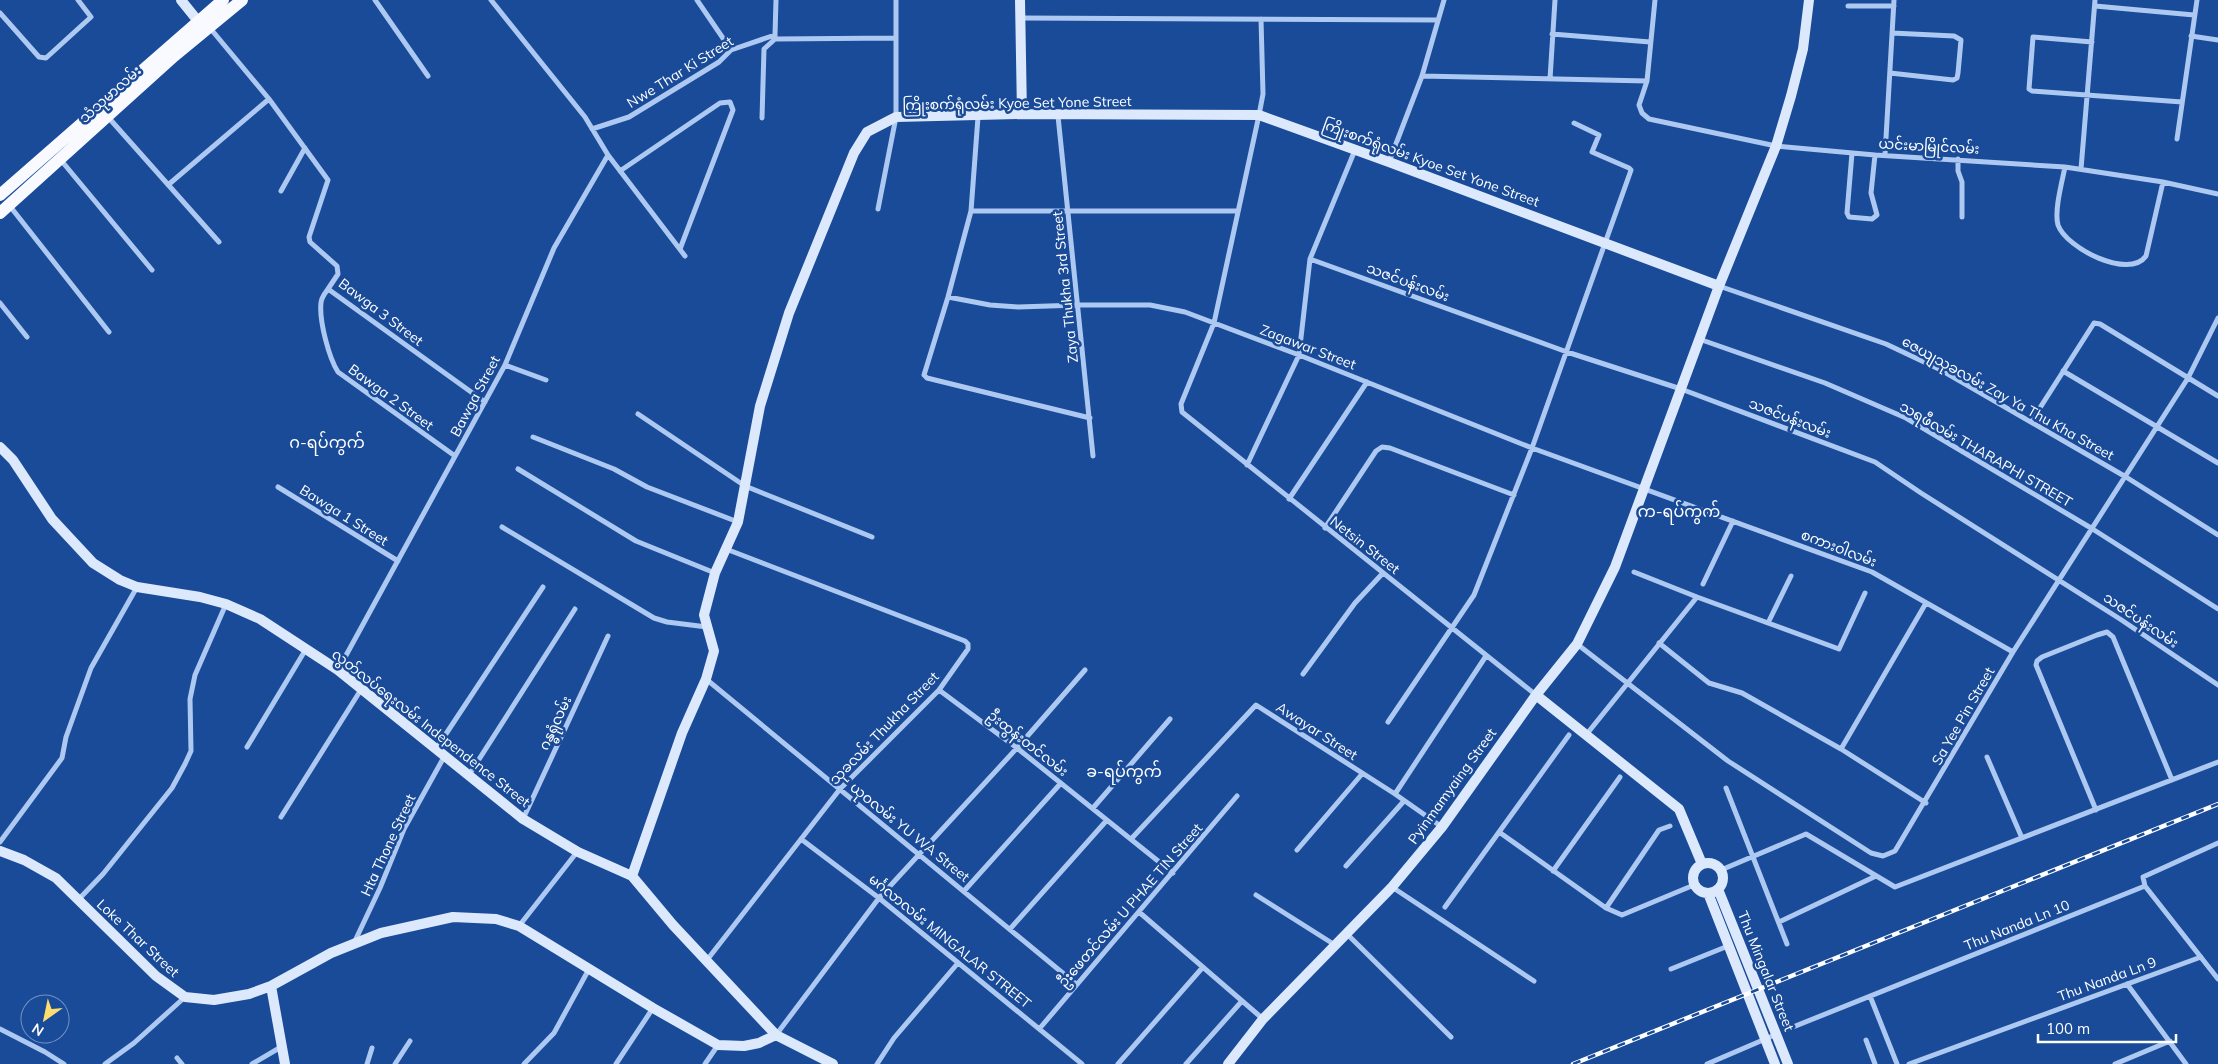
<svg xmlns="http://www.w3.org/2000/svg" width="2218" height="1064" font-family="Mulish,'Noto Sans Myanmar',sans-serif">
<style>
.lines{fill:none;stroke-linecap:round;stroke-linejoin:round}
.street{stroke:#adc9f1;stroke-width:5}
.secondary{stroke:#dce8fc;stroke-width:10}
.primary{stroke:#f8faff;stroke-width:12}
.rail-casing{stroke:#fff;stroke-width:4.5}
.rail{stroke:#194b99;stroke-width:2.5;stroke-dasharray:8;stroke-linecap:butt}
.labels{text-anchor:middle;dominant-baseline:central;stroke-width:5;stroke-linejoin:round;paint-order:stroke}
.street-label{font-size:14px;fill:#fff;stroke:#194b99}
.quarter-label{font-size:16px;fill:#fff;stroke:#194b99}
</style>
<rect width="100%" height="100%" fill="#194b99"/>
<g class="lines">
<!-- street -->
<path class="street" d="M375 0 428 76
M697 0 731 50
M1655 0 1647 81 1639 105 1642 113 1649 119 1776 146 1875 155 2065 167 2163 182 2218 194
M1848 6H1894
M2095 6 2194 15
M0 13 39 57 46 58 91 17 78 0
M1020 18 1438 20
M1261 19 1263 94 1259 115 1214 323 1181 404 1182 412 1536 695
M210 28 269 99 328 180 309 237 310 242 337 266 338 274 328 289 485 402
M1552 34 1650 42
M775 35 776 0
M2191 36 2218 40
M2092 42 2033 37 2029 89 2032 91 2182 102
M1890 73 1953 80 1957 78 1958 73 1961 40 1954 36 1892 33
M1422 76 1647 81
M1550 79 1555 0
M1058 116 1093 456
M108 117 219 242
M978 117 971 211 948 297 924 375 927 378 1090 418
M762 118 764 49 775 39
M592 129 629 117 719 62 731 50 775 35V39L896 38
M2177 139 2197 0
M1852 153 1847 213 1849 217 1872 219 1877 215 1871 193 1875 155
M608 155 685 256
M1885 155 1894 0
M60 159 152 270
M1958 159V171L1962 182V217
M1389 162 1422 76 1444 0
M2065 167C2062 182 2054 211 2058 225 2066 248 2129 280 2146 256L2163 182
M2081 169 2095 0
M620 171 720 103 730 102 733 110 680 249
M168 185 269 99
M281 191 305 148
M9 205 109 332
M878 209 896 117V0
M971 211H1237
M1310 259 1567 352 1681 389 1875 462 1921 493 2120 619 2218 685
M1719 286 1886 344 1941 370 2126 477 2218 535
M328 289C325 293 321 298 321 303 319 321 329 358 338 372L455 456
M948 297 990 305 1018 307 1079 305H1150L1185 312 1299 355 1532 448 1872 572 2013 652
M0 303 27 337
M1699 339 1825 383 1906 418 2091 528 2218 609
M505 365 546 380
M2063 371 2218 463
M638 414 745 486 872 537
M2031 422 2094 323 2100 324 2218 396
M533 437 614 469 647 487 738 522
M1247 465 1299 355 1310 259 1355 150
M518 469 636 541 715 573
M278 487 398 561
M1289 499 1367 382
M502 527 654 618 667 622 707 627
M1325 528 1376 451 1382 447 1390 448 1514 495
M1634 572 1697 597
M1703 584 1733 521
M1768 623 1791 576
M1659 643 1709 683 1742 693 1841 749 1926 803
M1577 644 1728 761 1871 853 1883 856 1895 851 2013 652 2188 378 2218 318
M338 670 505 365 554 248 608 155 585 117 491 0
M1303 674 1355 603 1383 573
M706 679 1076 984
M939 690 1017 748 1173 873
M1388 722 1474 595 1532 448 1630 173 1631 170 1629 168 1592 152 1599 135 1574 123
M1586 735 1697 597 1839 649 1865 593
M247 747 306 649
M436 749 543 587
M1841 749 1926 603
M1987 757 2022 838
M469 775 575 609
M1726 788 1787 944
M1395 794 1486 656
M1093 808 1170 719
M2096 810 2036 665 2037 661 2042 657 2097 635 2107 632 2113 637 2172 780
M281 817 362 688
M523 819 608 636
M1499 832 1606 908 1622 915 1694 885
M1132 838 1256 705 1395 794 1442 827
M801 839 879 898 1082 1064
M0 842 62 758 66 737 91 668 137 587
M1297 850 1362 774
M1346 866 1404 801
M1721 870 1806 834 1895 887 2218 762
M1553 871 1620 777
M2145 886 2143 877 2218 843
M1392 887 1534 981
M964 891 1061 783
M1256 895 1335 945
M78 900 103 874 172 788 185 764 191 751 190 699 195 675 226 604
M1445 907 1569 735
M1606 908 1659 830 1670 826
M1139 912 1263 1019
M1779 922 1876 876
M519 926 577 852
M1010 929 1107 820
M1347 934 1451 1037
M354 943 380 888 404 829 444 757
M707 960 840 789 939 690 968 649V644L965 641 726 549
M1671 969 1728 946
M2127 984 2186 1064
M1870 996 1897 1064
M1040 1028 1237 796
M0 1029 45 1052 64 1064
M1788 1029 2145 886 2218 979
M776 1035 879 898 1017 748 1085 670
M1866 1040 1875 1064
M177 1058 182 1064
M105 1064 134 1043 185 997
M252 1064 281 1047
M367 1064 372 1048
M395 1064 410 1041
M524 1064 554 1033 589 969
M616 1064 653 1008
M705 1064 718 1045
M877 1064 894 1038 958 963
M1118 1064 1203 967
M1186 1064 1242 1001
M1707 1064 1777 1034
M1909 1064 2201 957
M2115 1064 2170 1041"/>
<!-- secondary -->
<path class="secondary" d="M181 0 202 26
M1020 0 1022 114
M0 447 13 460 52 519 93 563 120 580 137 587 200 597 226 604 260 619 338 670 523 819 578 852 632 876 673 925 776 1035 833 1064
M1536 695 1679 809 1702 864
M0 851 24 860 56 878 156 976 185 997 214 1000 249 994 271 986 331 953 381 933 453 917 496 919 519 926 653 1008 718 1045 744 1046 759 1043 776 1035
M1693 878a15 15 0 1 1 30 0a15 15 0 1 1-30 0Z
M632 876 682 733 706 679 714 651 704 615 715 573 738 522 760 406 789 313 854 153 867 132 896 117 1022 114 1259 115 1389 162 1719 286
M1718 889 1788 1064
M1708 893 1775 1064
M271 986 285 1064
M1228 1064 1263 1019 1392 887 1442 827 1536 695 1577 644 1615 567 1719 286 1776 146 1791 96 1803 49 1809 0"/>
<!-- primary -->
<path class="primary" d="M0 195 223 0
M0 213 174 56 242 0"/>
<!-- rail casing -->
<g class="rail-casing">
<path id="rail" d="M1573 1064 2218 804"/>
</g>
<!-- rail -->
<use href="#rail" class="rail"/>
</g>
<g class="labels">
<!-- street labels -->
<g class="street-label">
<text transform="translate(680 72) rotate(-32)">Nwe Thar Ki Street</text>
<text transform="translate(110 94) rotate(-42)">သံသုမာလမ်း</text>
<text transform="translate(1017 103) rotate(-1)">ကြိုးစက်ရုံလမ်း Kyoe Set Yone Street</text>
<text transform="translate(1929 146) rotate(3)">ယင်းမာမြိုင်လမ်း</text>
<text transform="translate(1431 163) rotate(20)">ကြိုးစက်ရုံလမ်း Kyoe Set Yone Street</text>
<text transform="translate(1408 282) rotate(20)">သဇင်ပန်းလမ်း</text>
<text transform="translate(1065 287) rotate(-96)">Zaya Thukha 3rd Street</text>
<text transform="translate(381 312) rotate(37)">Bawga 3 Street</text>
<text transform="translate(1308 347) rotate(21)">Zagawar Street</text>
<text transform="translate(475 396) rotate(-62)">Bawga Street</text>
<text transform="translate(391 397) rotate(36)">Bawga 2 Street</text>
<text transform="translate(2008 398) rotate(29)">ဇေယျသုခလမ်း Zay Ya Thu Kha Street</text>
<text transform="translate(1790 418) rotate(21)">သဇင်ပန်းလမ်း</text>
<text transform="translate(1986 454) rotate(30)">သရဖီလမ်း THARAPHI STREET</text>
<text transform="translate(344 515) rotate(32)">Bawga 1 Street</text>
<text transform="translate(1365 545) rotate(38)">Netsin Street</text>
<text transform="translate(1839 548) rotate(21)">စကားဝါလမ်း</text>
<text transform="translate(2141 620) rotate(34)">သဇင်ပန်းလမ်း</text>
<text transform="translate(1963 716) rotate(-60)">Sa Yee Pin Street</text>
<text transform="translate(555 723) rotate(-65)">ဂန္ဓရုံလမ်း</text>
<text transform="translate(431 728) rotate(38)">လွတ်လပ်ရေးလမ်း Independence Street</text>
<text transform="translate(884 728) rotate(-46)">သုခလမ်း Thukha Street</text>
<text transform="translate(1317 731) rotate(33)">Awayar Street</text>
<text transform="translate(1028 743) rotate(38)">ဦးထွန်းတင်လမ်း</text>
<text transform="translate(1452 786) rotate(-54)">Pyinmamyaing Street</text>
<text transform="translate(910 832) rotate(39)">ယုဝလမ်း YU WA Street</text>
<text transform="translate(388 845) rotate(-65)">Hta Thone Street</text>
<text transform="translate(1130 905) rotate(-49)">ဦးဖေတင်လမ်း U PHAE TIN Street</text>
<text transform="translate(2017 925) rotate(-22)">Thu Nanda Ln 10</text>
<text transform="translate(138 938) rotate(43)">Loke Thar Street</text>
<text transform="translate(950 941) rotate(39)">မင်္ဂလာလမ်း MINGALAR STREET</text>
<text transform="translate(1766 971) rotate(68)">Thu Mingalar Street</text>
<text transform="translate(2107 979) rotate(-20)">Thu Nanda Ln 9</text>
</g>
<!-- quarter labels -->
<g class="quarter-label">
<text x="327" y="442">ဂ-ရပ်ကွက်</text>
<text x="1679" y="511">က-ရပ်ကွက်</text>
<text x="1124" y="771">ခ-ရပ်ကွက်</text>
</g>
</g>
<!-- north arrow -->
<g transform="translate(45 1019) rotate(213)"><circle r="24" fill="#194b99" stroke="#7593c2"/>
<path d="M0-4L9 19L0 12L-9 19Z" fill="#ffdc6e"/>
<text y="-8" font-size="14" font-weight="bold" text-anchor="middle" fill="#ffffff">N</text>
</g>
<!-- scale -->
<path d="M2038 1034v8h138v-8" fill="none" stroke="#ffffff" stroke-width="2.5"/>
<text x="2046" y="1034" font-size="15" fill="#ffffff" stroke="#194b99" stroke-width="4" paint-order="stroke">100 m</text>
</svg>
